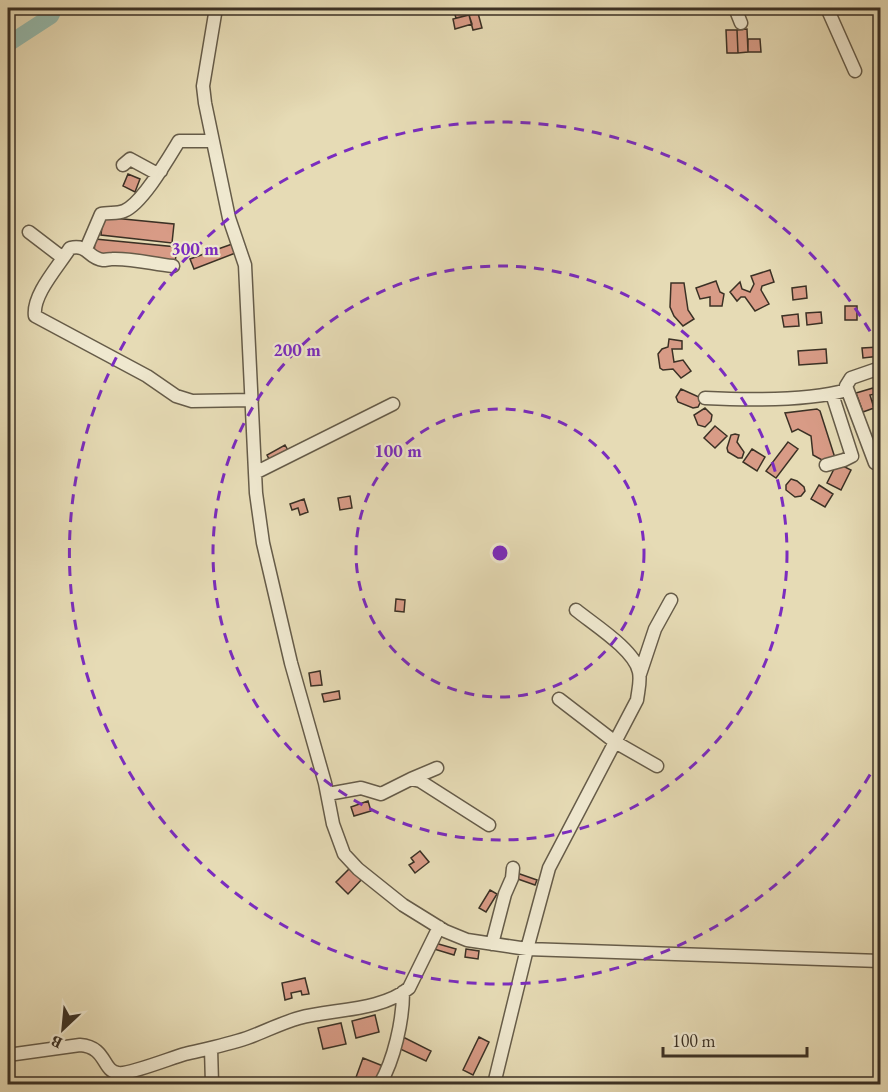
<svg xmlns="http://www.w3.org/2000/svg" width="888" height="1092" font-family="'EB Garamond',serif">
<style>
.lines{fill:none;stroke-linecap:round;stroke-linejoin:round}
.river{stroke:#96bbae;stroke-width:16}
.building{fill:#d89b86;stroke:#3b3125;stroke-width:1.5}
.minor-casing{stroke:#665c49;stroke-width:15}
.minor{stroke:#efe8cf;stroke-width:12}
.ring{fill:none;stroke:#7b2cbf;stroke-width:3;stroke-dasharray:10 8}
.centre{fill:#7b2cbf;stroke:#efe8cf;stroke-width:3}
.ring-label{font-size:18px;text-anchor:middle;font-weight:bold;fill:#7b2cbf;stroke:#efe8cf;stroke-width:4.5;stroke-linejoin:round;paint-order:stroke}
</style>
<rect width="100%" height="100%" fill="#e6dbb5"/>
<filter id="stains"><feTurbulence type="fractalNoise" baseFrequency=".00333" numOctaves="4"/><feColorMatrix values="0 0 0 0 .2 0 0 0 0 .09 0 0 0 0 .02 0 0 0 .5 -.17"/></filter>
<radialGradient id="worn" r=".72"><stop offset=".6" stop-color="#630" stop-opacity="0"/><stop offset="1" stop-color="#630" stop-opacity=".3"/></radialGradient>
<g class="lines">
<!-- river -->
<path class="river" d="M8 44 51 16 55 8"/>
</g>
<!-- building -->
<path class="building" d="M453 8H467L469 15 456 18Z
M478 13 482 28 473 30 469 15Z
M469 15 472 24 455 29 453 19Z
M747 29 748 52 738 53 737 30Z
M726 30H737L738 53H727Z
M748 39H760L761 52H748Z
M128 174 140 179 135 192 123 186Z
M103 217 174 224 172 243 101 235Z
M95 239 177 247 175 263 94 254Z
M235 243 238 252 194 269 190 259Z
M770 270 774 282 762 286 761 290 769 304 755 311 745 297H741L737 301 730 292 740 282 742 289 750 292 754 284 751 276Z
M716 281 720 292 724 294 722 306H710V297L700 299 696 288Z
M671 283H684L688 310 694 319 683 326 674 316 670 307Z
M806 286 807 298 793 300 792 288Z
M845 306H857V320H845Z
M821 312 822 323 807 325 806 313Z
M798 314 799 326 784 327 782 316Z
M669 339 682 341V349H672L674 362 683 360 691 371 681 378 673 369 663 370 660 368 658 354 662 349 668 347Z
M879 347 880 356 863 358 862 348Z
M826 349 827 363 799 365 798 351Z
M880 384V411L875 413 872 401 878 399 874 387Z
M873 388 875 394 870 395 874 408 863 412 856 393Z
M681 389 699 397 701 401 698 407 693 408 678 402 676 397Z
M705 408 712 415 711 421 705 427 698 425 694 415Z
M817 409 820 411 835 458 822 460 813 455 811 436 798 429 792 432 785 413Z
M715 426 727 436 715 448 704 438Z
M735 434 739 435 737 442 744 452 742 458H738L728 452 727 448 731 435Z
M788 442 798 449 776 478 766 471Z
M285 445 289 452 271 463 267 455Z
M752 449 765 457 757 471 743 462Z
M837 463 851 470 841 490 827 483Z
M791 479 797 481 804 487 805 491 801 496 795 497 786 490V485Z
M819 485 833 494 825 507 811 499Z
M350 496 352 508 340 510 338 498Z
M304 499 308 512 300 515 298 508 292 510 290 504Z
M396 599 405 600 404 612 395 611Z
M320 671 322 685 311 686 309 673Z
M339 691 340 699 324 702 322 694Z
M368 801 371 811 354 816 351 807Z
M420 851 429 862 415 873 409 865 414 862 411 858Z
M351 867 363 878 348 894 336 882Z
M517 873 537 880 535 885 515 878Z
M490 890 497 894 486 912 479 908Z
M435 943 456 949 454 955 434 949Z
M466 949 479 951 478 959 465 957Z
M305 978 309 994 302 995 301 991 291 993 292 998 285 1000 282 983Z
M375 1015 379 1032 356 1038 352 1021Z
M341 1023 346 1044 323 1049 318 1028Z
M403 1037 431 1051 426 1061 398 1048Z
M479 1037 489 1042 473 1075 463 1070Z
M363 1058 383 1066 377 1084H366L355 1080Z"/>
<g class="lines">
<!-- minor casing -->
<g class="minor-casing">
<path id="minor" d="M216 8 203 86 205 103 229 218 245 265 256 493 263 543 291 663 325 783 333 824 344 854 358 869 403 905 445 931 467 940 527 949 880 961
M735 8 741 23
M827 8 855 71
M123 165 130 159 154 172 161 171
M29 232 63 258
M86 249 101 214C108 212 117 214 124 211 142 204 168 159 179 141H213
M173 266C153 264 132 258 112 259 109 259 106 260 103 260 87 258 89 244 70 248 58 267 32 295 35 316L147 376 176 396 192 401 252 400
M705 398C746 400 808 401 847 390
M875 463 846 386 851 378 880 368
M826 465 844 460 852 456 832 394
M255 473 393 404
M640 674 655 629 671 600
M559 699 615 742 657 766
M411 779 437 768
M328 794 361 788 381 794 411 779 420 781 489 825
M492 944 505 894 512 878 513 868
M211 1048 212 1084
M8 1055 80 1045C107 1047 102 1071 118 1073 128 1075 171 1058 185 1054 206 1049 226 1045 247 1038 264 1032 281 1023 299 1018 332 1009 382 1011 409 988L439 927
M380 1084C394 1060 403 1021 403 992
M494 1084 527 949 549 868 637 700C638 691 641 681 639 672 635 650 593 624 576 610"/>
</g>
<!-- minor -->
<use href="#minor" class="minor"/>
</g>
<!-- distance rings -->
<g class="ring">
<circle cx="500" cy="553" r="144"/>
<circle cx="500" cy="553" r="287"/>
<path d="M879 759A431 431 0 1 1 879 347"/>
</g>
<circle cx="500" cy="553" r="9" class="centre"/>
<g class="ring-label">
<text x="195" y="255">300 m</text>
<text x="297" y="356">200 m</text>
<text x="398" y="457">100 m</text>
</g>
<!-- margin -->
<rect width="888" height="1092" fill="none" stroke="#e6dbb5" stroke-width="30"/>
<rect x="9" y="9" width="870" height="1074" fill="none" stroke="#3b3125" stroke-width="3"/>
<rect x="15" y="15" width="858" height="1062" fill="none" stroke="#3b3125" stroke-width="1.5"/>
<!-- north arrow -->
<g transform="translate(63 1029) rotate(206)" stroke="#efe8cf" stroke-width="4.5" paint-order="stroke">
<path d="M0-4.5L10 22L0 15L-10 22Z" fill="#3b3125"/>
<text y="-9" font-size="16" font-weight="bold" text-anchor="middle" fill="#3b3125">B</text>
</g>
<!-- scale -->
<path d="M663 1047v9h144v-9" fill="none" stroke="#3b3125" stroke-width="3"/>
<text x="672" y="1047" font-size="18" fill="#3b3125" stroke="#efe8cf" stroke-width="4.5" paint-order="stroke">100 m</text>
<rect width="100%" height="100%" filter="url(#stains)"/>
<rect width="100%" height="100%" fill="url(#worn)"/>
</svg>
